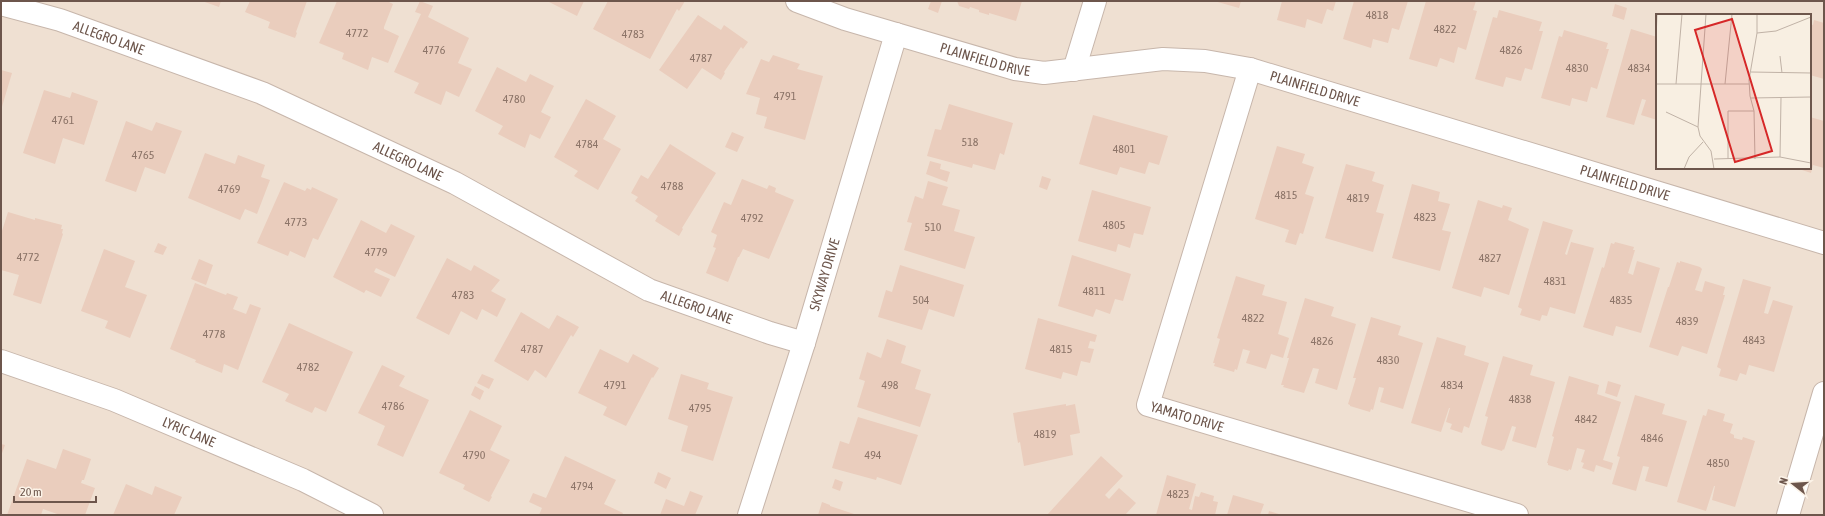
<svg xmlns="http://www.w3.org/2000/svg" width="1825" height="516" font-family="'Asap Condensed',sans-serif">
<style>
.residential{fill:#efe0d2;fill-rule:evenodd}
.building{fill:#eacdbd}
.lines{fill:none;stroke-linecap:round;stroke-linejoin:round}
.minor-casing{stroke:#c7b6ab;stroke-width:24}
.minor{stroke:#fff;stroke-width:22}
.labels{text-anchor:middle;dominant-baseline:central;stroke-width:3.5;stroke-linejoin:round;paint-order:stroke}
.number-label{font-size:12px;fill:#8c7468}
.street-label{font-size:14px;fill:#6d564c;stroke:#fcf3e8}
.inset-road{fill:none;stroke:#c0b2a6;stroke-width:1}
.view{fill:#d62828;fill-opacity:0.15;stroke:#d62828;stroke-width:2}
.inset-edge{fill:none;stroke:#6d564c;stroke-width:2}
</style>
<rect width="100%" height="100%" fill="#f8efe2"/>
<!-- residential -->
<path class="residential" d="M1 1H1824V515H1ZM1657 15H1810V168H1657Z"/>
<!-- building -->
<path class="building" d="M202 1H221L219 7Z
M250 1H307L296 32 297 33 295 38 268 28 270 22 245 12Z
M337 1H387L393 4 384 27V29L399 36 388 63 372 57 368 70 342 59 344 53 319 43Z
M420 1 433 6 428 17 469 38 458 63 472 69 459 97 446 91 441 105 414 93 419 83 394 72 421 14 415 12Z
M547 1H584L577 16Z
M608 1H685L679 11 677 9 650 59 593 29Z
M931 1H942L938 13 928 9Z
M957 1H1022L1016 21 989 13V15L979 12V10L970 7 969 9 959 6Z
M1214 1H1241L1239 8Z
M1282 1H1336L1333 11 1327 9 1322 24 1307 19 1305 28 1277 20Z
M1354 1H1408L1399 30 1392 28 1388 43 1373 39 1371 48 1343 39Z
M1426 1H1476L1473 10 1477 11 1466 50 1458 47 1454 63 1440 58 1437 67 1409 59Z
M1615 4 1627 8 1624 20 1612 16Z
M1499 10 1542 22 1539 31H1543L1532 70 1525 68 1521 81 1506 77 1503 87 1475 79 1493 17 1497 18Z
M698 15 721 30 724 25 748 42 743 49 741 47 724 72 725 73 721 80 702 68 687 89 659 70Z
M1814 20 1824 23V79L1810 75V24L1813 25Z
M1631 29 1657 37V120L1641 115 1646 100 1642 99 1634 125 1606 117Z
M1564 30 1608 43 1606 49H1609L1597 89 1591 87 1587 102 1572 98 1570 106 1541 98 1559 36 1562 37Z
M773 55 800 64 797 69 823 76 805 140 764 128 767 117 756 114 760 98 746 94 761 59 769 62Z
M497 67 526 82 530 74 554 86 541 112 551 117 540 139 530 134 525 148 498 134 503 126 475 111Z
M1 70 12 73 1 110Z
M44 90 70 98 72 92 98 101 84 145 63 138 55 164 23 153Z
M586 99 616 116 603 139 621 149 598 190 574 176 578 171 554 157Z
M949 104 1013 123 1004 155 1000 153 995 170 973 164 972 168 927 156 935 129 941 130Z
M1093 115 1168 136 1159 165 1149 162 1145 174 1120 167 1117 175 1079 164Z
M1810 117 1824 121V168L1813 165 1811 173 1796 168H1810Z
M126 121 152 131 156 122 182 131 165 174 145 167 136 192 105 181Z
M732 132 744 137 737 152 725 147Z
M670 144 716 173 682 228 683 229 679 236 655 221 658 216 635 201 638 197 631 193 641 175 648 179Z
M1277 146 1305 154 1302 163 1314 167 1305 194 1314 197 1303 234 1300 233 1296 245 1285 242 1289 230 1255 219Z
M205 153 235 164 238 155 265 165 261 177 270 180 257 214 245 209 240 220 188 198Z
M930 161 941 164 940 169 950 172 947 182 926 174Z
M1346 164 1375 172 1372 181 1384 185 1376 212 1384 214 1373 252 1325 238Z
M1042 176 1051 179 1047 190 1039 187Z
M742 179 767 189 769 185 776 188 775 192 794 200 769 259 743 249 739 257H738L728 282 706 273 716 248 713 247 717 235 711 232 724 202 731 205Z
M928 181 948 187 942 205 960 210 954 231 975 237 965 269 904 250 912 223 907 222 915 196 923 199Z
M284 182 305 191 307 188 311 190 312 187 338 199 318 240 313 238 305 258 290 251 288 256 257 243Z
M1412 184 1440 192 1438 201 1450 204 1442 230 1451 232 1440 271 1392 258Z
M1092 190 1151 207 1143 235 1134 233 1130 248 1118 244 1116 252 1078 241Z
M1478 200 1502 208 1503 205 1512 208 1508 220 1529 229 1509 295 1484 287 1481 297 1452 288Z
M8 212 35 220V218L62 225 61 229H63L62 233 63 234 41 304 13 295 19 275 1 270V234Z
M361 220 386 233 391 224 415 236 395 277 376 268 374 272 390 279 381 297 366 290 364 293 333 277Z
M1543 221 1573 230 1565 254 1567 255 1571 242 1594 248 1575 314 1550 307 1547 316 1542 315 1540 321 1520 315 1522 309 1518 307Z
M1615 242 1634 247 1633 250H1635L1628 273 1633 275 1637 261 1660 268 1641 333 1616 326 1613 336 1583 327 1602 267 1604 268 1611 243 1614 244Z
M158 243 167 247 163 255 154 252Z
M104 249 135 261 125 287 147 295 130 338 105 328 108 321 81 311Z
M1072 255 1131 274 1123 301 1115 299 1110 314 1096 309 1093 317 1058 306Z
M447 258 471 271 474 265 500 280 491 291 506 299 497 317 482 309 477 320 461 311 449 335 416 318Z
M199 259 213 265 206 285 191 279Z
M1680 261 1700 267 1702 269 1695 290 1702 292 1705 281 1725 287 1723 295H1725L1707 354 1682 346 1678 356 1649 347 1668 287H1669L1677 262 1680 263Z
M900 265 964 285 954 317 929 309 922 330 878 317 886 290 892 292Z
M1236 276 1265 285 1262 295 1287 302 1278 334 1289 338 1283 358 1271 354 1266 369 1246 363 1250 351 1243 349 1237 370 1235 369 1234 372 1214 366 1215 363H1213L1220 339 1217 338Z
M1743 279 1771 287 1764 313 1768 314 1773 300 1793 306 1774 372 1749 365 1746 375 1740 373 1737 381 1719 376 1721 369 1717 367Z
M195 283 226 295 227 293 238 297 233 309 246 314 250 304 261 308 238 370 224 364 222 373 195 362 196 360 170 349Z
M1305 298 1334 307 1331 316 1356 324 1337 390 1315 383 1319 369 1313 368 1304 393 1283 387 1284 385H1281L1289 358H1287Z
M521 312 549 329 557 315 579 327 573 337 571 335 546 378 535 370 528 381 494 361Z
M1371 317 1401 326 1398 335 1423 343 1403 409 1380 402 1384 388 1379 387 1373 410 1371 409 1370 412 1350 406V405L1348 404 1356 378H1353Z
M1038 318 1097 335 1095 342 1090 341 1088 348 1094 349 1090 363 1081 361 1077 376 1063 372 1061 379 1025 369Z
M289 323 353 352 326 412 315 407 312 413 285 401 289 394 262 382Z
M1437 337 1466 346 1464 355 1489 363 1469 428 1464 426 1462 433 1450 429 1452 424 1446 422 1450 408H1449L1441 432 1411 423Z
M887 339 906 346 901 363 921 370 915 389 931 394 920 427 857 407 865 381 859 379 867 352 881 358Z
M600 349 628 363 633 354 659 368 653 378 652 377 626 426 603 415 607 407 578 393Z
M1503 356 1533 365 1530 375 1555 382 1536 448 1512 441 1516 427 1512 426 1504 450 1503 449 1502 451 1482 445 1481 443 1488 417 1485 416Z
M382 365 405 376 399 386 429 400 403 457 377 445 385 426 358 413Z
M482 374 494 379 489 389 477 383Z
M681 374 709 383 707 389 733 397 713 461 681 451 688 426 668 419Z
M1569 376 1599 385 1597 394 1621 402 1603 460 1613 463 1611 470 1596 465 1594 472 1582 468 1584 463 1581 462 1585 450 1577 448 1571 470 1569 469 1568 471 1548 465V463H1547L1554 437 1552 436Z
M1608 381 1621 385 1617 397 1605 393Z
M475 386 484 391 480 400 471 395Z
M1635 395 1665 404 1662 414 1687 421 1667 487 1645 481 1649 467 1643 466 1636 491 1612 484 1620 457 1617 456Z
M1066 404V406L1075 404 1080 433 1070 435 1073 455 1024 466 1020 442 1018 443 1013 413Z
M1708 409 1725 414 1723 421 1733 424 1730 433 1734 435V438L1742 440 1743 437 1755 441 1735 507 1712 500 1715 486H1714L1706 511 1677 502 1703 415 1706 416Z
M470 410 502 426 490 450 510 460 491 496 492 497 489 502 463 489 465 485 439 473Z
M858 417 918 435 901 485 877 477 876 480 832 468 840 441 849 444Z
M1 444 5 445 1 456Z
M63 449 91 459 84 480H82L81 483 95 488 85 515H60L43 509 41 515H7L27 459 56 469Z
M565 456 616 480 604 504 623 513 622 515H539L542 508 529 502 533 493 546 498Z
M1101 456 1123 476 1105 495 1109 499 1119 488 1136 503 1125 515H1047Z
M658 472 671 478 666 489 654 483Z
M1167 475 1196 484 1189 509 1192 510 1195 496 1199 497 1201 492 1214 496 1213 501 1218 502 1215 515H1156Z
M835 479 843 482 840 491 832 488Z
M126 484 152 495 155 486 182 497 174 515H113Z
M690 491 703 496 695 515H660L666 499 684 506Z
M1233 495 1264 504 1260 515H1227Z
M822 502 830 505V506L857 515H818Z
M1269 511 1282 515H1268Z"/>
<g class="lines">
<!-- minor casing -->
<g class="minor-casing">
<g id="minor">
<path id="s1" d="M797 1 845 19 1015 69 1044 73 1163 59 1205 61 1250 69 1824 243"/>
<path id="s2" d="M1 4 60 20 262 93 455 183 649 290 770 333 804 343"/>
<path id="s3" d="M1250 69 1148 405 1517 515"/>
<path d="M1074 70 1095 1"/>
<path id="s4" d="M1 361 114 400 303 480 372 515"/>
<path id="s5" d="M749 515 804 343 896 34"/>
<path d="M1788 515 1824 393"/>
</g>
</g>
<!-- minor -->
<use href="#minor" class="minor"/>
</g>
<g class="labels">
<!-- number labels -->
<g class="number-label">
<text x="1377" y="15">4818</text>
<text x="1445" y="29">4822</text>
<text x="357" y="33">4772</text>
<text x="633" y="34">4783</text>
<text x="434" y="50">4776</text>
<text x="1511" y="50">4826</text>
<text x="701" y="58">4787</text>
<text x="1577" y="68">4830</text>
<text x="1639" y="68">4834</text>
<text x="785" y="96">4791</text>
<text x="514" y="99">4780</text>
<text x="63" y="120">4761</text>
<text x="970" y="142">518</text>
<text x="587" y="144">4784</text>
<text x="1124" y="149">4801</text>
<text x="143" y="155">4765</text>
<text x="672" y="186">4788</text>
<text x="229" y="189">4769</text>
<text x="1286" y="195">4815</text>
<text x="1358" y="198">4819</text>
<text x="1425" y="217">4823</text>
<text x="752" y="218">4792</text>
<text x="296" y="222">4773</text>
<text x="1114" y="225">4805</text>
<text x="933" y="227">510</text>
<text x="376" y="252">4779</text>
<text x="28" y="257">4772</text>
<text x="1490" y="258">4827</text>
<text x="1555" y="281">4831</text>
<text x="1094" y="291">4811</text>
<text x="463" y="295">4783</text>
<text x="921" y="300">504</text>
<text x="1621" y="300">4835</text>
<text x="1253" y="318">4822</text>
<text x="1687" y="321">4839</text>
<text x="214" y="334">4778</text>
<text x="1754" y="340">4843</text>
<text x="1322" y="341">4826</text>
<text x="532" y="349">4787</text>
<text x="1061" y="349">4815</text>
<text x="1388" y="360">4830</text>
<text x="308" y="367">4782</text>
<text x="615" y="385">4791</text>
<text x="890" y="385">498</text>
<text x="1452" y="385">4834</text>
<text x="1520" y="399">4838</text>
<text x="393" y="406">4786</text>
<text x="700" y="408">4795</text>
<text x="1586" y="419">4842</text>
<text x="1045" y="434">4819</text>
<text x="1652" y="438">4846</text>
<text x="474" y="455">4790</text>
<text x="873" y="455">494</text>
<text x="1718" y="463">4850</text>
<text x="582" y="486">4794</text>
<text x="1178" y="494">4823</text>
</g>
<!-- street labels -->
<g class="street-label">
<text stroke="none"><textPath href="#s2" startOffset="113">ALLEGRO LANE</textPath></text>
<text stroke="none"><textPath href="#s1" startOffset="197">PLAINFIELD DRIVE</textPath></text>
<text stroke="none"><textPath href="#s1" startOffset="533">PLAINFIELD DRIVE</textPath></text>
<text stroke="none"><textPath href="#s2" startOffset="437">ALLEGRO LANE</textPath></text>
<text stroke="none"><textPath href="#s1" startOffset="857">PLAINFIELD DRIVE</textPath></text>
<text stroke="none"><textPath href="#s5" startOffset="252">SKYWAY DRIVE</textPath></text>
<text stroke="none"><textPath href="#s2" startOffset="761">ALLEGRO LANE</textPath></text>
<text stroke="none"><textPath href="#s3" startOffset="392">YAMATO DRIVE</textPath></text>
<text stroke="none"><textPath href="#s4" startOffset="201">LYRIC LANE</textPath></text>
</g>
</g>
<!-- overview -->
<g transform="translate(1656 14)">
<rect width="155" height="155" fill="#f8efe2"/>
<path class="inset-road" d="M50 0 42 113 44 122 55 137 58 155M101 19 120 17 155 3M0 25 1 0M124 42 126 59M95 58 155 59M0 70H93M20 70 26 0M69 70 76 0M95 84 155 83M10 98 42 113M124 143 125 84M58 145 124 143 155 149M72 145V97H98M99 145 98 97 94 82 93 66 101 19V0M28 155 33 143 47 128"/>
<path class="view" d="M76 5 116 137 79 148 39 16Z"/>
<rect width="155" height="155" class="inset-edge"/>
</g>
<!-- border -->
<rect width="1825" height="516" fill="none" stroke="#6d564c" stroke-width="4"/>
<!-- north arrow -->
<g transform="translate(1793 484) rotate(287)" stroke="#fcf3e8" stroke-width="3" paint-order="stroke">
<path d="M0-3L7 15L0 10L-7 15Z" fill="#6d564c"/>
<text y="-6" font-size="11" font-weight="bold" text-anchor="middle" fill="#6d564c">N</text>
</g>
<!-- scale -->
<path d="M14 496v6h82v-6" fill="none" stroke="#6d564c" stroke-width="2"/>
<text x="20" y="496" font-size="12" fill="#6d564c" stroke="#fcf3e8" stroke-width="3" paint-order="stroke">20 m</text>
</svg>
